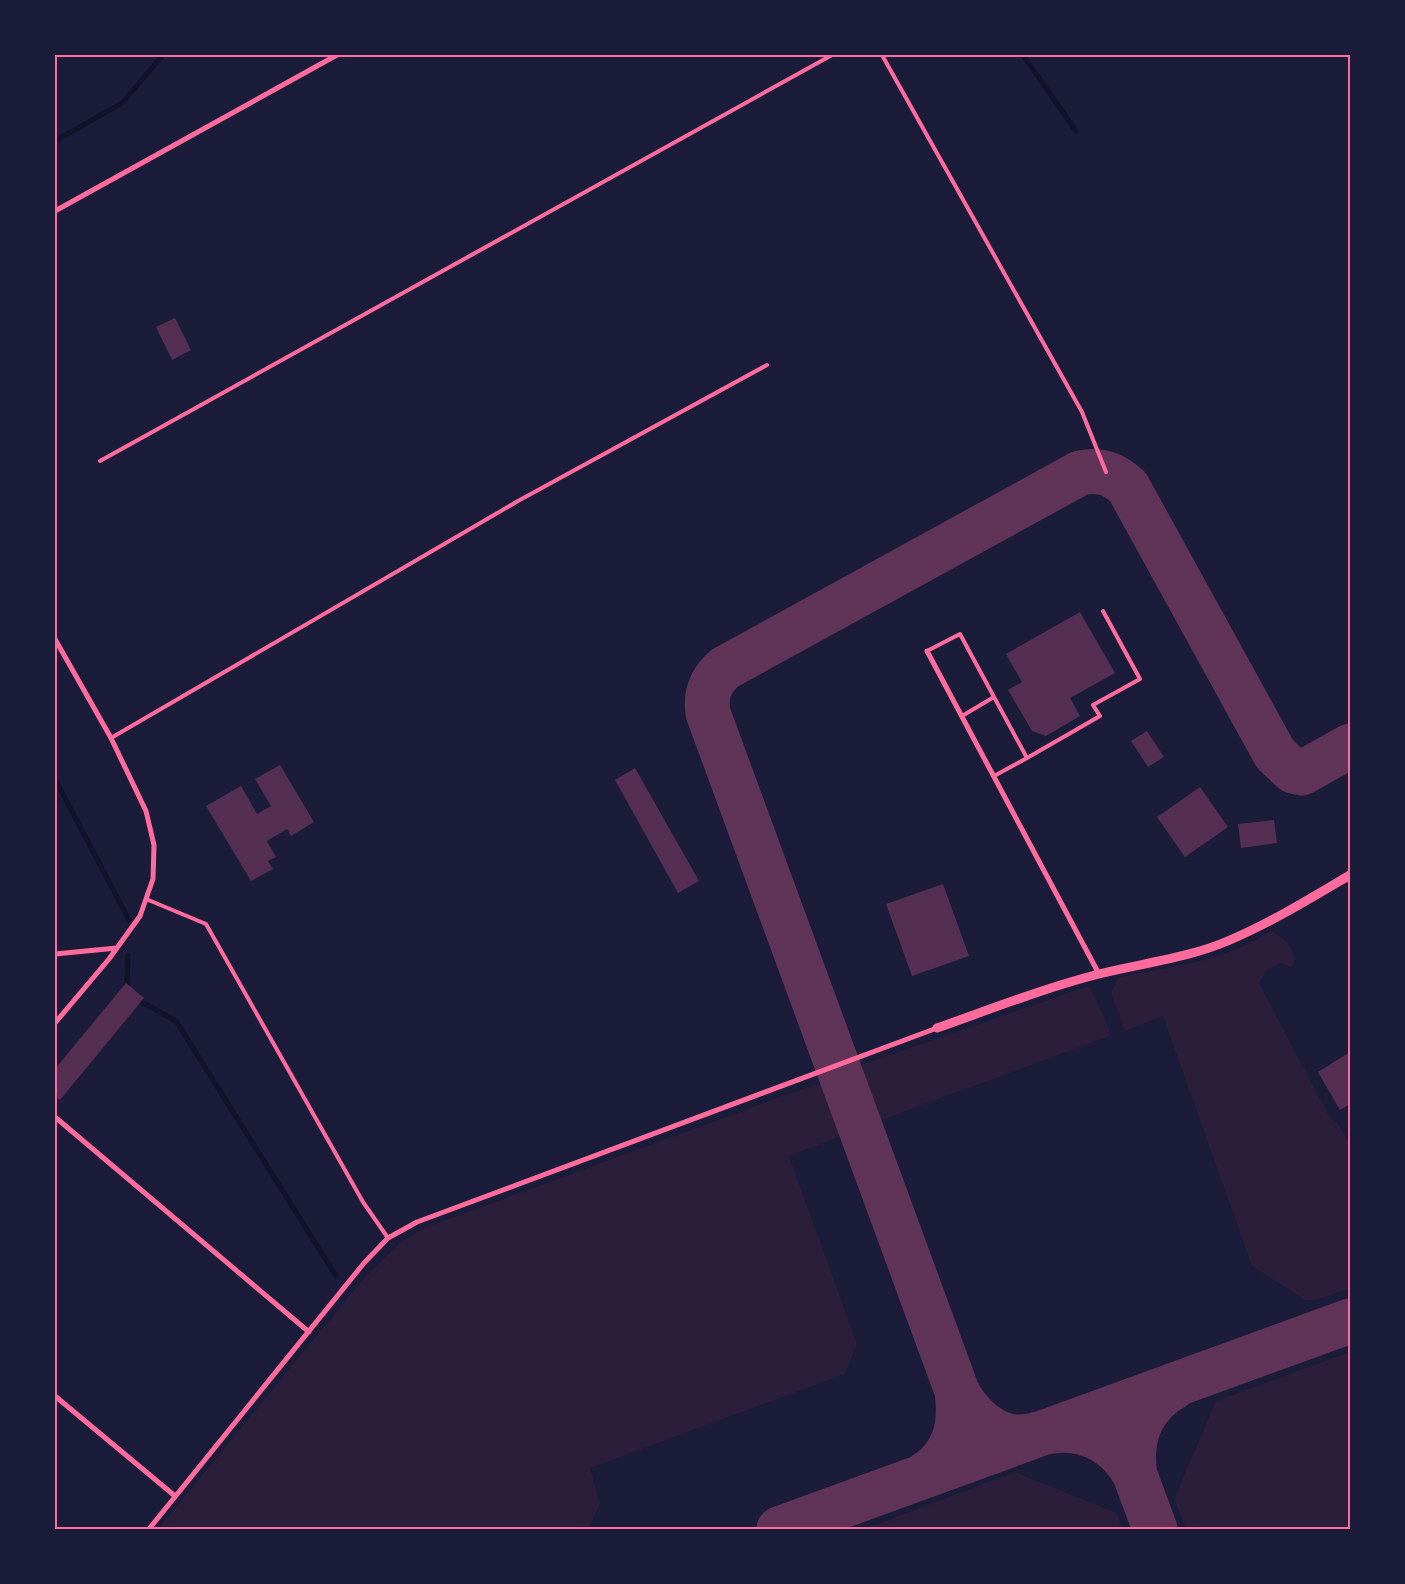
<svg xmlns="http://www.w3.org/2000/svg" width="1405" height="1584" font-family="Barlow,sans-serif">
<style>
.green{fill:#2a1e3b}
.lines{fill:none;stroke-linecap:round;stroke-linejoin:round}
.stream{stroke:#12122b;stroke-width:5}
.taxiway{stroke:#603358;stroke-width:45}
.building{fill:#542f53}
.service{stroke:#ff6b9d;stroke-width:4}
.minor{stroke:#ff6b9d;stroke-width:5}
.tertiary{stroke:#ff6b9d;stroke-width:9}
.neatline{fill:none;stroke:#ff6b9d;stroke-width:2}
</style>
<rect width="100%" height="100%" fill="#1b1b3a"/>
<!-- green -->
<path class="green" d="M1270 931C1284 936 1300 952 1292 968L1281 963 1267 970 1259 983 1328 1114 1339 1125 1350 1144V1288L1315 1300H1305L1252 1266 1163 1016 1125 1031 1111 992 1119 977C1167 967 1231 960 1270 931Z
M1086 987 1090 988 1093 993 1109 1029 1110 1036 881 1120 875 1115 858 1066Z
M816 1084 825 1086 838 1122 839 1137 789 1156 857 1344 845 1374 590 1468 600 1504 588 1529H158L365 1277 400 1243 424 1228Z
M1350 1352V1529H1186L1174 1499 1216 1401Z
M1015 1472 1117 1513 1122 1529H864Z"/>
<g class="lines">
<!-- stream -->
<path class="stream" d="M1023 55 1076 131
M55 141 122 103 163 55
M55 779 129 920
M127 988 128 955
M136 999 176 1021 336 1276"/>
<!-- taxiway -->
<path class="taxiway" d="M957 1391 708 713C705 694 710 681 725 668L1080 473C1100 469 1113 473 1128 487L1275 754 1293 771 1302 773 1350 746
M1135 1475 1155 1529
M921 1477C954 1458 962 1427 957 1391 967 1412 989 1434 1014 1437 1028 1438 1039 1433 1052 1431 1087 1426 1119 1444 1135 1475 1129 1438 1141 1406 1174 1387
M779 1529 1350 1321"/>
</g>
<!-- building -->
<path class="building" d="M175 318 191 350 172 360 156 327Z
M1080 612 1115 673 1070 698 1080 716 1046 736 1032 731 1008 690 1022 682 1006 654Z
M1147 731 1164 757 1148 767 1131 741Z
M280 765 314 822 291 836 287 829 267 841 276 857 268 861 273 869 251 881 206 806 241 786 257 814 271 806 255 779Z
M635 768 699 881 678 893 615 780Z
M1200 787 1228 827 1185 857 1157 817Z
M1274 820 1277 843 1241 848 1238 824Z
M943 884 969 956 912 976 886 904Z
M126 983 144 998 60 1100 55 1096V1069Z
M1350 1052V1104L1340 1110 1318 1072Z"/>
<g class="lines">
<!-- service -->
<path class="service" d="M882 55 1082 412 1106 472
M100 461 832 55
M927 651 960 634 1027 758 1100 716 1093 705 1140 679 1103 611
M962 716 994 697
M111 738 518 501 767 365
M994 776 1027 758
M146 899 206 924 363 1202 388 1238"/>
<!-- minor -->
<path class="minor" d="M55 211 337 55
M55 639 111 738 146 811 154 845 153 879 140 916 109 959 55 1023
M927 651 1099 974
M55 954 117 948
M55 1117 309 1332
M55 1396 175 1496
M149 1529 364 1263 388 1238 417 1222 937 1028"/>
<!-- tertiary -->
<path class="tertiary" d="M937 1028C991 1009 1044 988 1099 974 1143 963 1189 958 1230 940 1272 922 1311 898 1350 875"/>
</g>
<!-- border -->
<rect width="1405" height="1584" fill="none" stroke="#1b1b3a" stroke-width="112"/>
<rect x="56" y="56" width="1293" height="1472" class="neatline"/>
</svg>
